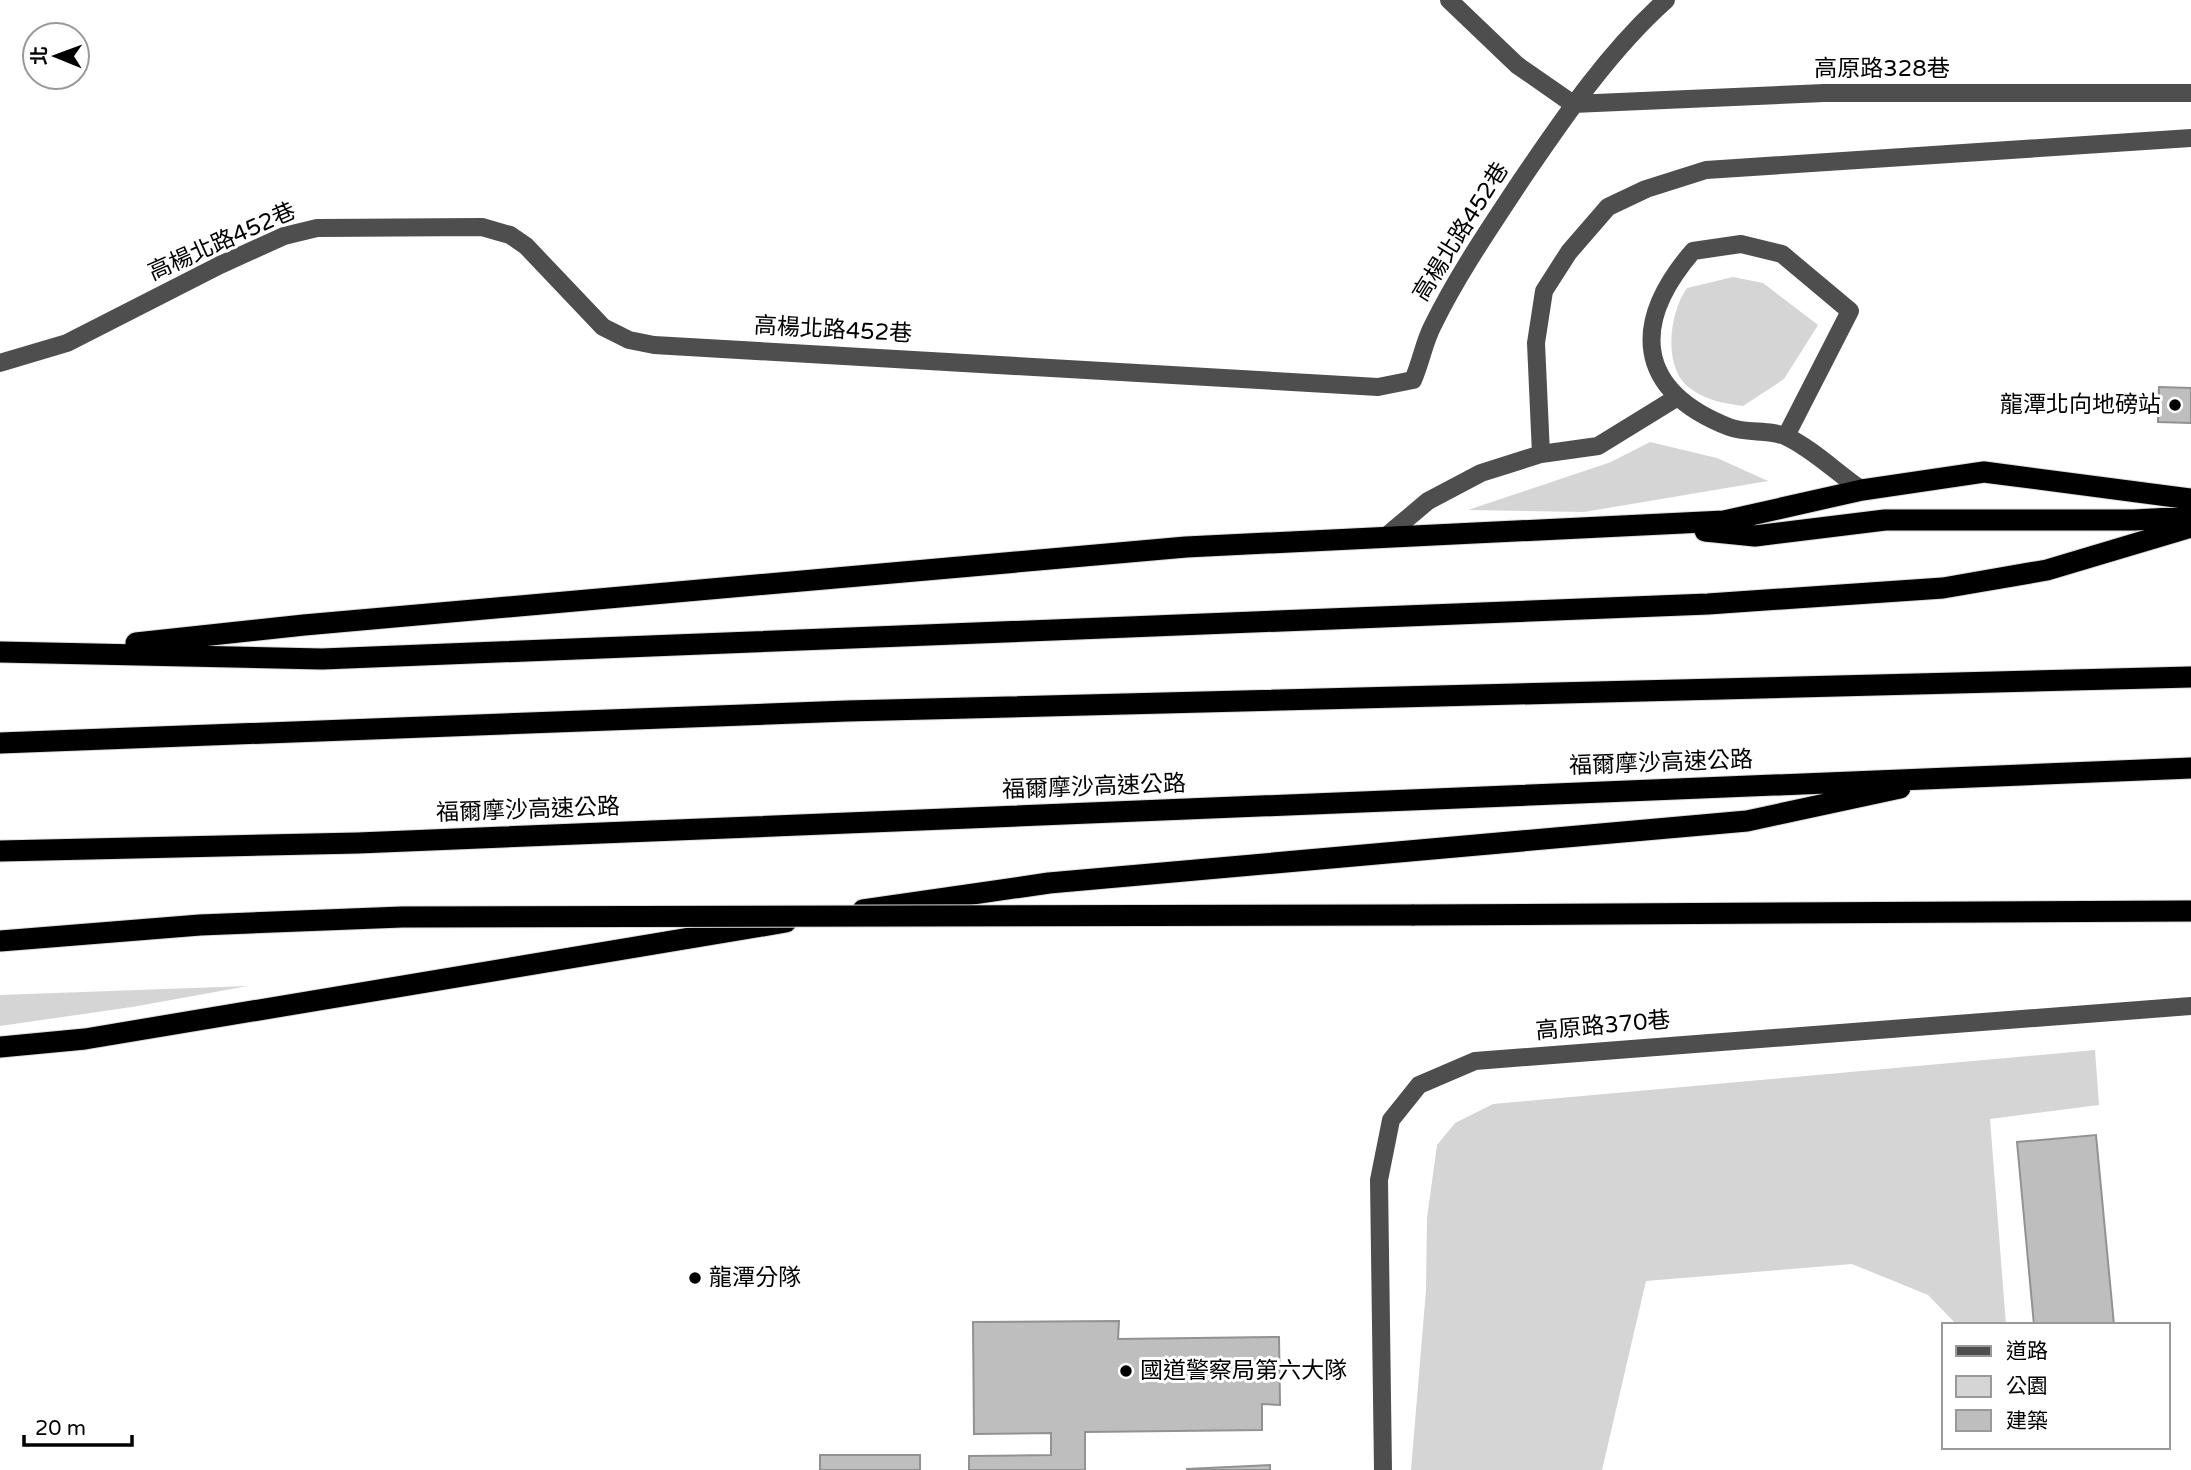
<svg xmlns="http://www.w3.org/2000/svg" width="2191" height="1470" font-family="'Varela Round','Noto Sans TC',sans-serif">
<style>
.green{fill:#d5d5d5}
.building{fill:#bebebe;stroke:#929292;stroke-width:2}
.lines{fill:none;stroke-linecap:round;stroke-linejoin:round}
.highway-casing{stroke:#dbdbdb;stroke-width:23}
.minor{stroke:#4e4e4e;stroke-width:18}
.highway{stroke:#000;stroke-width:21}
.highway-bridge-casing{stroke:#dbdbdb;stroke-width:23;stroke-linecap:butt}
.highway-bridge{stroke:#000;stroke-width:21}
.poi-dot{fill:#000;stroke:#fff;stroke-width:2.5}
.labels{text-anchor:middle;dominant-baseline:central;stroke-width:6;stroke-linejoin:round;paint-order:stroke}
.street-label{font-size:23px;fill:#000;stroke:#fff}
.poi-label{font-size:23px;fill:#000;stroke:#fff;text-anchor:start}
</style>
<rect width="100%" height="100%" fill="#fff"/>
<!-- green -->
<path class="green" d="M1733 277 1763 283 1818 325 1784 379 1743 406C1724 403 1707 401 1691 389 1662 369 1669 313 1687 288Z
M1650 442 1717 458 1768 481 1584 512 1468 510 1611 462Z
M248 986 132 1007 0 1026V995Z
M2095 1050 2099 1105 1990 1119 2006 1325H1957L1928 1295 1852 1264 1646 1281 1602 1470H1411L1426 1290 1427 1218 1437 1145 1455 1123 1493 1104Z"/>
<!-- building -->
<path class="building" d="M2159 387 2191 388V423L2158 422Z
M2096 1135 2114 1325H2034L2017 1142Z
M1119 1321 1118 1339 1279 1337 1280 1405 1262 1404V1430L1085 1432V1470H969V1456L1051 1455V1433L974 1434 973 1322Z
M820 1455H920V1470H820Z
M1270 1465V1470H1187V1469Z"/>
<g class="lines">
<!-- highway casing -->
<g class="highway-casing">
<path id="highway" d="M1705 531 1755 536 1885 520H2134L2191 517
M136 643 304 625 1186 547 1724 521 1862 490 1984 472 2191 499
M0 652 322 659 1708 604 1943 588 2047 570 2191 527
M0 743 847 711 2191 677
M0 851 358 843 2191 768
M863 910 1049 883 1747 821 1900 788
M1412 915 2191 911
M0 1047 85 1039 786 922"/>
</g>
<!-- minor -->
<path class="minor" d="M1449 0 1517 65 1573 104
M1573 104 1824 93H2191
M0 363 67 343 220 265 284 236 317 228 482 227 510 235 526 246 603 327 629 340 654 345 1378 387 1413 380C1421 362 1424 342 1433 325 1458 274 1491 226 1522 179 1565 116 1609 51 1666 0
M1786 436 1850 311 1782 254 1741 244 1693 251C1631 323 1635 390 1729 427 1747 434 1770 429 1787 437 1813 449 1838 474 1862 490
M1541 454 1536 343 1544 291 1569 252 1608 207 1646 189 1706 170 2191 138
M1384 538 1428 501 1481 473 1541 454 1598 446 1676 398
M1383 1470 1379 1180 1391 1120 1419 1085 1475 1061 2191 1006"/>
<!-- highway -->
<use href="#highway" class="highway"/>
<!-- highway-bridge casing -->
<g class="highway-bridge-casing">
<path id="highway-bridge" d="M0 941 200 925 402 917 1412 915"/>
</g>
<!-- highway-bridge -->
<use href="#highway-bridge" class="highway-bridge"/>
</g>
<!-- markers -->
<g class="poi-dot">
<circle cx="2175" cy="405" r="7"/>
<circle cx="695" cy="1278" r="7"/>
<circle cx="1126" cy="1371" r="7"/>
</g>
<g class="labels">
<!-- street labels -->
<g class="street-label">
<text x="1882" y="69">高原路328巷</text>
<text transform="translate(1461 232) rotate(-58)">高楊北路452巷</text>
<text transform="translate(222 242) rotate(-24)">高楊北路452巷</text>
<text transform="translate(833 330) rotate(3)">高楊北路452巷</text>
<text transform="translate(1661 763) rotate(-2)">福爾摩沙高速公路</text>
<text transform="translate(1094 787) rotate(-2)">福爾摩沙高速公路</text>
<text transform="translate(528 810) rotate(-2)">福爾摩沙高速公路</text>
<text transform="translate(1603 1026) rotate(-5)">高原路370巷</text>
</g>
<!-- poi labels -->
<g class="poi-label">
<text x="2161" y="405" text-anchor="end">龍潭北向地磅站</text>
<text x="709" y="1278">龍潭分隊</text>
<text x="1140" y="1371">國道警察局第六大隊</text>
</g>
</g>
<!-- legend -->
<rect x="1942" y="1323" width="228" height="126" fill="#ffffff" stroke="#999999" stroke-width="2"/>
<rect x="1956" y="1346" width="35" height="10" fill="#4e4e4e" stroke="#999999" stroke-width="2"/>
<text x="2006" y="1358" font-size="21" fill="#000000">道路</text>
<rect x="1956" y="1376" width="35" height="21" fill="#d5d5d5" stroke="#999999" stroke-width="2"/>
<text x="2006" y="1393" font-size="21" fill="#000000">公園</text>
<rect x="1956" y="1410" width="35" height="21" fill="#bebebe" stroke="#999999" stroke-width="2"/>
<text x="2006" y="1428" font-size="21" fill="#000000">建築</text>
<!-- north arrow -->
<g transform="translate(56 56) rotate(271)"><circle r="33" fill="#ffffff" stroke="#999999" stroke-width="2"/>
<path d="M0-5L12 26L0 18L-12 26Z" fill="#000000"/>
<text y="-10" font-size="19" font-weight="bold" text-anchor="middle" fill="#000000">北</text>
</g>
<!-- scale -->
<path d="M24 1435v10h108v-10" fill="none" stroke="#000000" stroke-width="3.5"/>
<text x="35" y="1435" font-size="21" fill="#000000" stroke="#ffffff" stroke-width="5" paint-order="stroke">20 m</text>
</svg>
